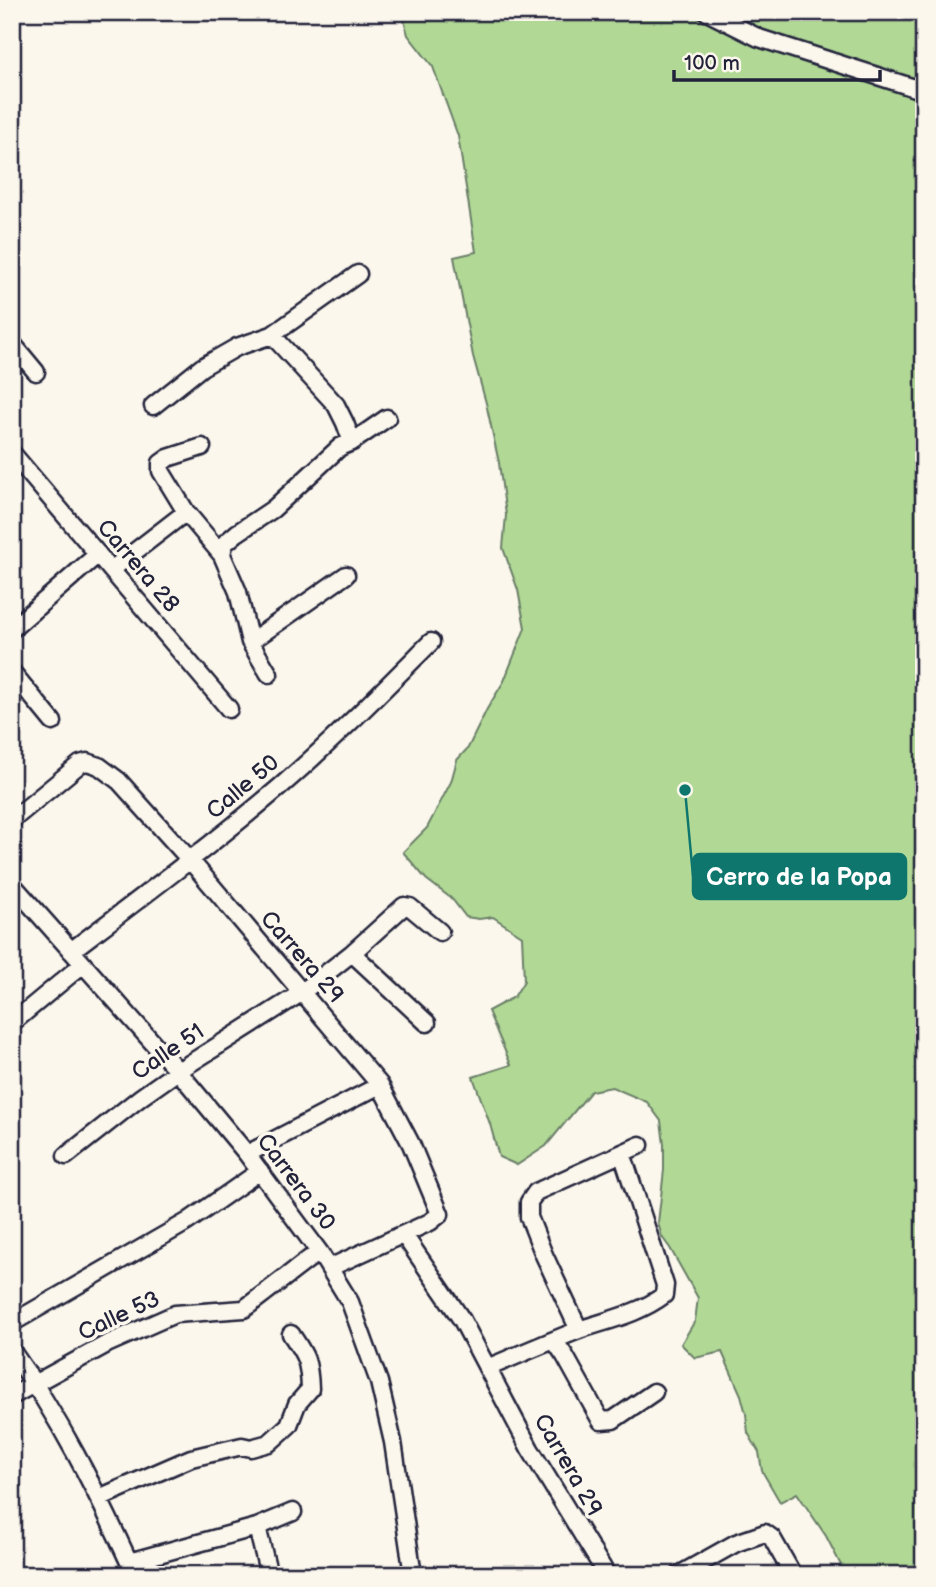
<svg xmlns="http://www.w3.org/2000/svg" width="936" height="1587" font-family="'Balsamiq Sans',sans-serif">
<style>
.green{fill:#b1d995;stroke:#6a7e68;stroke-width:2}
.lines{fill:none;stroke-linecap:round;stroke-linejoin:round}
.minor-casing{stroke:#22223b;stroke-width:21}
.minor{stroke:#fbf7ec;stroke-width:16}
.labels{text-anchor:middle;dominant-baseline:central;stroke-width:7;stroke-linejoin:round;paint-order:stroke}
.street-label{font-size:23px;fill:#22223b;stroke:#fbf7ec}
.leader{fill:none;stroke:#0f766e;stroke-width:2.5}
.callout-dot{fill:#0f766e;stroke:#fbf7ec;stroke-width:2.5}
.callout{fill:#0f766e;stroke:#0f766e;stroke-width:2.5}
.callout-label{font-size:24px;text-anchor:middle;font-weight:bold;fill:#fff}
</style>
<rect width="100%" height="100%" fill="#fbf7ec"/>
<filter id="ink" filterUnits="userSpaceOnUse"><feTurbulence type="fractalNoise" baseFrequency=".0143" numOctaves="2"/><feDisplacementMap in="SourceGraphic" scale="14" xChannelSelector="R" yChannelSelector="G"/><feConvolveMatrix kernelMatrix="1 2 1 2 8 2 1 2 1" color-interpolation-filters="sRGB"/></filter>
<g filter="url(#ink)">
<!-- green -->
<path class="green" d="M402 12H924V1575H846L826 1536 797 1493 780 1502 762 1471 759 1452 748 1433 746 1414 741 1395 722 1352 695 1358 681 1344 695 1321 698 1298 670 1248 662 1237 658 1223 664 1170V1144L661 1121 647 1102 612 1087 591 1091 546 1146 517 1165 499 1157 490 1124 473 1077 511 1065 488 1011 514 997 524 981 522 936 493 917 479 919 466 917 452 899 426 879 403 852 427 828 451 782 457 760 468 748 487 709 504 681 525 628 518 590 503 548 506 515 499 463 486 403 473 356 454 257 476 252 458 136 433 67 408 35Z"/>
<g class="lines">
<!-- minor casing -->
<g class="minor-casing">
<path id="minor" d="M707 12 759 38 924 91
M272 335 336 405 345 423 352 442
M12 343 36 372
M153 406 202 367 237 347 272 335 358 274
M202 447 168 458 161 463V471L186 512 222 555 238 592 250 642 269 674
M12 453 229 709
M222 555 224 544 237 533 273 509 340 447 352 442 387 418
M111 570 186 512
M12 629 98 554
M250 642 346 575
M12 672 53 722
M12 820 80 764 87 762 99 766 119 781 190 860 380 1085 411 1144 440 1214 430 1222 329 1268
M12 884 178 1071 247 1154 320 1253 350 1302 379 1382 393 1442 413 1575
M71 951C142 897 213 844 281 786 333 741 382 691 431 642
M352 953 427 1023
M12 1023 83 964
M247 1154 380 1085
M66 1156 141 1097 178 1071 301 993 352 953 404 906 410 907 440 932
M404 1235 462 1320 530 1449 607 1575
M12 1323 187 1222 260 1171
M579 1330 544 1255 529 1217V1202L536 1192 640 1145
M554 1340 565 1356 601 1421 613 1420 654 1392
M12 1351C59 1417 95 1488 129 1562L130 1575
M487 1368C518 1355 548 1342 579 1330 608 1320 639 1314 664 1295L665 1285 622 1153
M12 1396 107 1344 175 1314 244 1309 309 1259 320 1253
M99 1498 191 1458 242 1446 251 1448 269 1443 289 1425 297 1404 310 1389C309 1361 306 1356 291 1334
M257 1527 269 1575
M129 1562 257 1527 293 1512
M679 1575 736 1543 765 1533 772 1538 793 1575"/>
</g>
<!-- minor -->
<use href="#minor" class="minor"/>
</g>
</g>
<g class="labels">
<!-- street labels -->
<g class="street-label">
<text transform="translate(138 566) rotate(50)">Carrera 28</text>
<text transform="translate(243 787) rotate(-40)">Calle 50</text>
<text transform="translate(302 957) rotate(49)">Carrera 29</text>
<text transform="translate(168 1052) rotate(-34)">Calle 51</text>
<text transform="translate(296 1182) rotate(53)">Carrera 30</text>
<text transform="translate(119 1316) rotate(-25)">Calle 53</text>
<text transform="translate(568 1465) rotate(60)">Carrera 29</text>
</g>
</g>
<!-- callouts -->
<path class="leader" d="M685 790L693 876"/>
<circle class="callout-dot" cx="685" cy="790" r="7"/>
<rect class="callout" x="693" y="854" width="213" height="45" rx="7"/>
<g class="callout-label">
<text x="799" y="885">Cerro de la Popa</text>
</g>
<!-- margin -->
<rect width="936" height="1587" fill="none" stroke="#fbf7ec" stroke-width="42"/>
<rect x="21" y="21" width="894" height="1545" fill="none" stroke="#22223b" stroke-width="2.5" filter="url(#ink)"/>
<!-- scale -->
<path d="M674 70v10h206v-10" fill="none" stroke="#22223b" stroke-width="3.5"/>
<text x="684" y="70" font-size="21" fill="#22223b" stroke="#fbf7ec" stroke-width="5" paint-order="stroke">100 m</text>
</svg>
